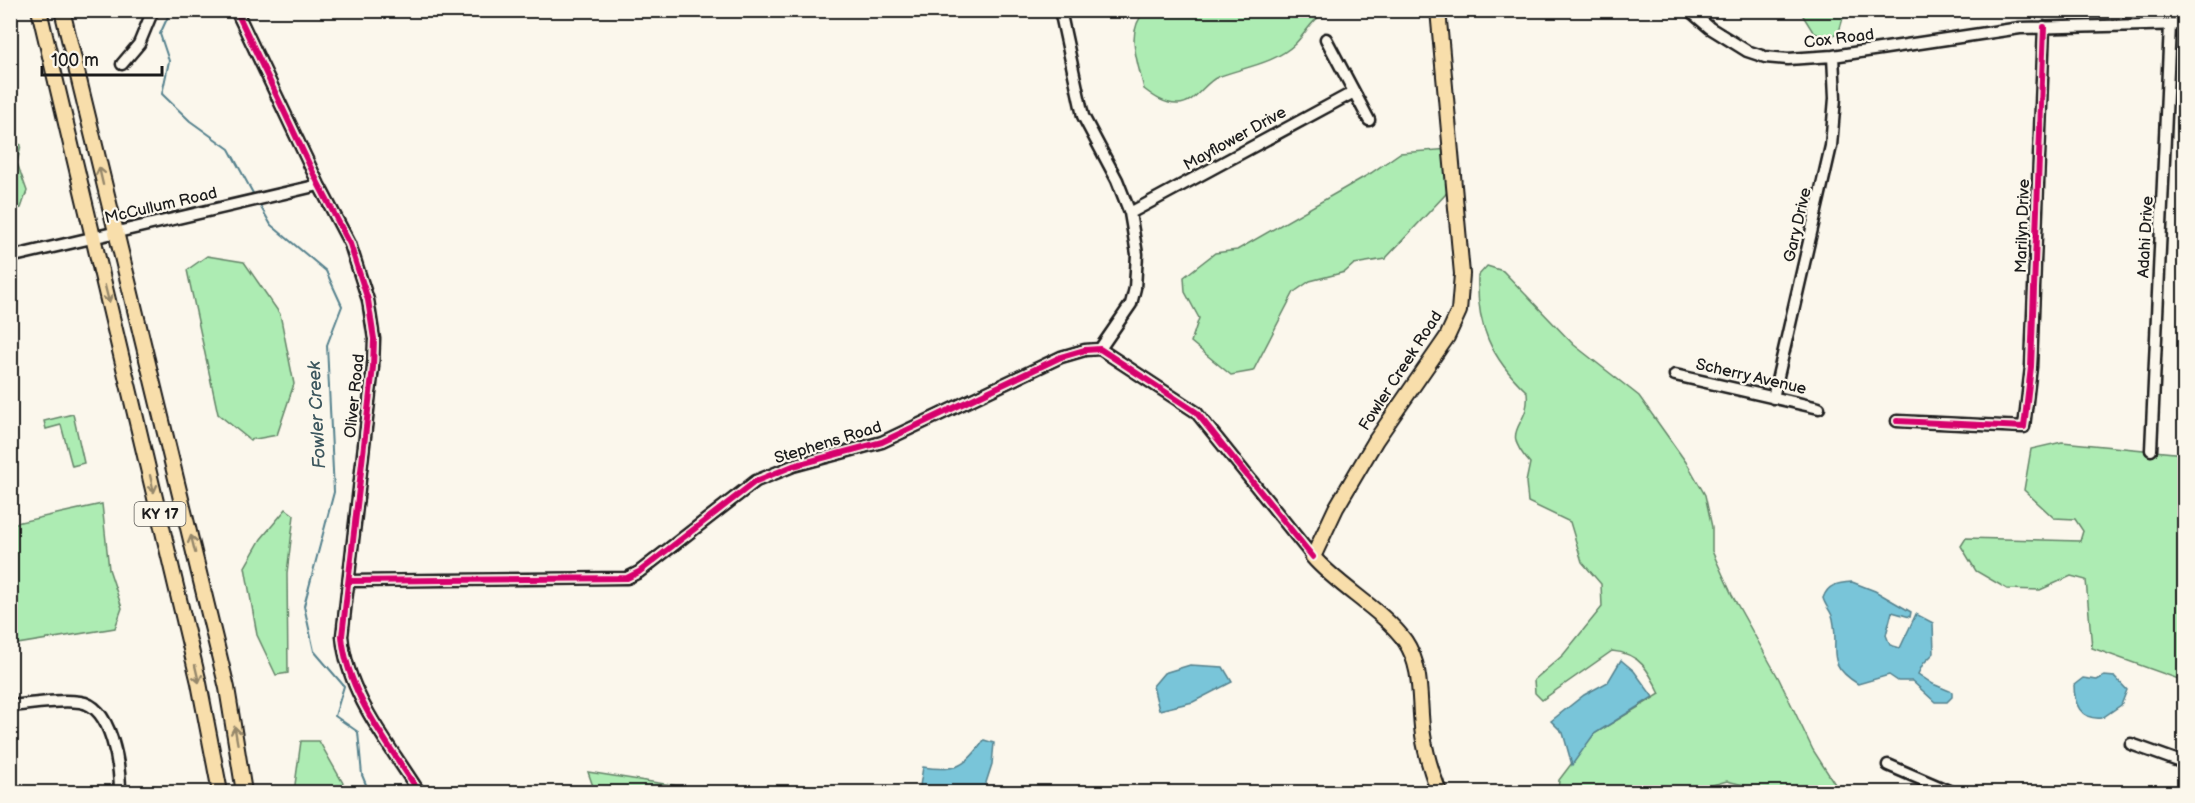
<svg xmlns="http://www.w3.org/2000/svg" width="2195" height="803" font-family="'Balsamiq Sans',sans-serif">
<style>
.built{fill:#f6ead4}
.green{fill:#adecb3;stroke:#648468;stroke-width:1.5}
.water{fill:#79c5d9;stroke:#54818d;stroke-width:1.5}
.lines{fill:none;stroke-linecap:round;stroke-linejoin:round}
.stream{stroke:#54818d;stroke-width:2}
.minor-casing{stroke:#1c1c1c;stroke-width:15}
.major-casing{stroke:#1c1c1c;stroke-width:18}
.minor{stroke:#fbf7ec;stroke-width:10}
.major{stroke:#f8deab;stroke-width:14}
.cycleway-casing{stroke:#fbf7ec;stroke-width:10}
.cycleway{stroke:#d6006c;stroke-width:6}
.oneway{stroke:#95876b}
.labels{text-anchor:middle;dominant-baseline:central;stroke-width:4.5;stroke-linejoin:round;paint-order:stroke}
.shield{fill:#fbf7ec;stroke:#5f5e5a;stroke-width:1.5}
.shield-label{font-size:15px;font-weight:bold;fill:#1c1c1c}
.street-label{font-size:16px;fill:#1c1c1c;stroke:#fbf7ec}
.water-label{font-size:18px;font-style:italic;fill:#3d575e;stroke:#fbf7ec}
</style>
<rect width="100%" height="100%" fill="#fbf7ec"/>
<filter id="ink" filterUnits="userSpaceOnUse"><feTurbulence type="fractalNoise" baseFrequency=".0167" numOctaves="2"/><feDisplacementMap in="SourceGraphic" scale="12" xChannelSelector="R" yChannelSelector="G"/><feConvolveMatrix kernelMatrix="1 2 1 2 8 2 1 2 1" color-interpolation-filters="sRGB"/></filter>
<g filter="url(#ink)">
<!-- built -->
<path class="built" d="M2160 11H2184V24L2161 25Z"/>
<!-- green -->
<path class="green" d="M1146 10H1331V11C1314 15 1307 32 1295 44 1274 64 1244 67 1218 77 1204 82 1195 105 1177 104 1164 104 1153 96 1144 89 1138 62 1124 32 1146 10Z
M1800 11H1845L1839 32 1827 39 1813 32Z
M10 140 21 145 17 163 27 191 21 208 11 210Z
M1450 149 1454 182 1445 195 1385 259 1354 264 1345 272 1310 281 1294 292 1253 371 1231 375 1191 342 1199 318 1185 292 1184 277 1215 253 1237 250 1371 173 1400 153Z
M207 256 244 262 280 314 294 384 277 435 250 440 218 414 187 270Z
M1487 266 1503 271 1574 345 1639 396 1688 465 1705 495 1712 527V551L1732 595 1779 679 1813 750 1840 792H1747L1743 785 1727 781 1688 792H1558L1559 780 1594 734 1660 694C1649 671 1640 653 1612 651L1542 700 1535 693 1534 680 1563 655 1602 607 1601 584 1582 562 1570 522 1528 502 1526 482 1530 463C1497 426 1531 429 1527 392 1491 358 1476 325 1478 276Z
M73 414 84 463 72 466 61 425 46 429 44 421Z
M2062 442 2184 454V681L2092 648 2086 580 2071 576 2040 590 2007 589 1976 571 1961 546 1966 538 2080 541 2083 531 2075 519 2054 518 2024 490 2031 449Z
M102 504 109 569 122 608 115 628 11 645V524Z
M286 509 294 515 287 573 288 673 276 675 257 635 245 567 261 539Z
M301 741H319L348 792H294Z
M588 772 690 788 693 792H595Z"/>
<!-- water -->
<path class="water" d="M1852 582 1875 591 1911 612 1910 617 1892 612 1886 635 1890 645 1900 648 1916 614 1933 623 1934 653 1923 664 1918 674 1933 684 1952 692V697L1947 702H1935L1912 681H1898L1889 675 1858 684C1823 662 1840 651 1833 619 1832 612 1825 606 1823 598 1828 584 1838 583 1852 582Z
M1621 660 1634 671 1653 697 1594 734 1572 765 1563 733 1551 721 1584 695 1608 682Z
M1190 665 1223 667 1232 682 1193 702 1159 710 1153 686 1164 673Z
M2104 676 2115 677 2127 690 2121 705 2102 718C2080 720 2074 704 2074 685L2083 678 2097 680Z
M984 740 994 743 992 764 983 792H919L923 767C955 772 966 767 984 740Z"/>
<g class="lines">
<!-- stream -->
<path class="stream" d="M171 10 160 34 169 61 162 94 190 121 229 149 255 197
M258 202 271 225 326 271 342 306 327 345 334 492 304 606 314 651 344 686 335 716 358 732 362 775 369 792"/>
<!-- minor casing -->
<g class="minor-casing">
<path id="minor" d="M236 10 319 185 350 244 368 300 374 339 373 367 342 636C347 694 389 744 419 792
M1060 10 1083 116 1117 180 1130 213 1137 254 1135 288 1131 304 1100 349
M1689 10 1710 28 1747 51 1765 57 1788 59 1833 56 2020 28 2184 24
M1326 39 1369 120
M122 64 139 44 153 10
M1130 213 1354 92
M10 257 319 185
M1675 375 1819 408
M1773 398 1831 146 1835 98 1833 56
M1897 421 2024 427 2031 367 2044 27
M2151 450 2170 25
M349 581 627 578 639 572 756 481 793 466 882 442 1061 357 1085 350 1100 349 1196 412 1313 557
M10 706C33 704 58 699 80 702 112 706 120 767 120 792
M2131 744 2184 763
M1888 765 1951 792"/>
</g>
<!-- major casing -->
<g class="major-casing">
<path id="major" d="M39 10 199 683 220 792
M62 10 227 688 244 792
M1438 10 1462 274 1459 311 1447 337 1376 440 1336 508 1313 557C1339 587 1384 611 1405 641 1424 669 1418 703 1423 735 1426 755 1432 774 1439 792"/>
</g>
<!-- minor -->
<use href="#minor" class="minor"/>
<!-- major -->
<use href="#major" class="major"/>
<!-- cycleway casing -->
<g class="cycleway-casing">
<path id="cycleway" d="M236 10 319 185 350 244 368 300 374 339 373 367 342 636C347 694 389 744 419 792
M1897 421 2024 427 2031 367 2044 27
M349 581 627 578 639 572 756 481 793 466 882 442 1061 357 1085 350 1100 349 1196 412 1313 557"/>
</g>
<!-- cycleway -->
<use href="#cycleway" class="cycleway"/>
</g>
<!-- one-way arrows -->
<defs><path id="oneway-shaft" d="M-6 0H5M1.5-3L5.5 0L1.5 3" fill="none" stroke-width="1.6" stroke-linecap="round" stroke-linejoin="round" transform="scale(1.5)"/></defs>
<g class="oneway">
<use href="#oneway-shaft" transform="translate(101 176) rotate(-103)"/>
<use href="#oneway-shaft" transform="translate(107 294) rotate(76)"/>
<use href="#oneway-shaft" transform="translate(152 484) rotate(77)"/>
<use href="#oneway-shaft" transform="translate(193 544) rotate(-104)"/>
<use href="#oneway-shaft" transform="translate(197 674) rotate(77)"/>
<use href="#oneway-shaft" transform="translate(236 735) rotate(-100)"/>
</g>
</g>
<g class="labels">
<!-- shield labels -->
<rect class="shield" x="134.5" y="502" width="51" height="24" rx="4.5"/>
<g class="shield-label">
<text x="160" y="514">KY 17</text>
</g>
<!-- street labels -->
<g class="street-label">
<text transform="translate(1839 39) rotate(-7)">Cox Road</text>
<text transform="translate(1235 139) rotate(-29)">Mayflower Drive</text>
<text transform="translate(161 206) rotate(-13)">McCullum Road</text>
<text transform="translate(1798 225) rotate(-77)">Gary Drive</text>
<text transform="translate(2023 226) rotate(-88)">Marilyn Drive</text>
<text transform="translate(2146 237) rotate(-87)">Adahi Drive</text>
<text transform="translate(1401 371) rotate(-57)">Fowler Creek Road</text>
<text transform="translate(1751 377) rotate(13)">Scherry Avenue</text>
<text transform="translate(355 396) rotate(-84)">Oliver Road</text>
<text transform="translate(828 443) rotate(-17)">Stephens Road</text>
</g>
<!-- water labels -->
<g class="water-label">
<text transform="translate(317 415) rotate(-93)">Fowler Creek</text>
</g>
</g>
<!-- margin -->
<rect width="2195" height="803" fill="none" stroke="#fbf7ec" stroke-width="36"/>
<rect x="18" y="18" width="2159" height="767" fill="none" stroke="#1c1c1c" stroke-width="2" filter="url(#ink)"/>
<!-- scale -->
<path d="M42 66v9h120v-9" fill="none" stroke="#1c1c1c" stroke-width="3"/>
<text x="51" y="66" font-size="18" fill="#1c1c1c" stroke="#fbf7ec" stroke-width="4.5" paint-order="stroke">100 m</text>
</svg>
